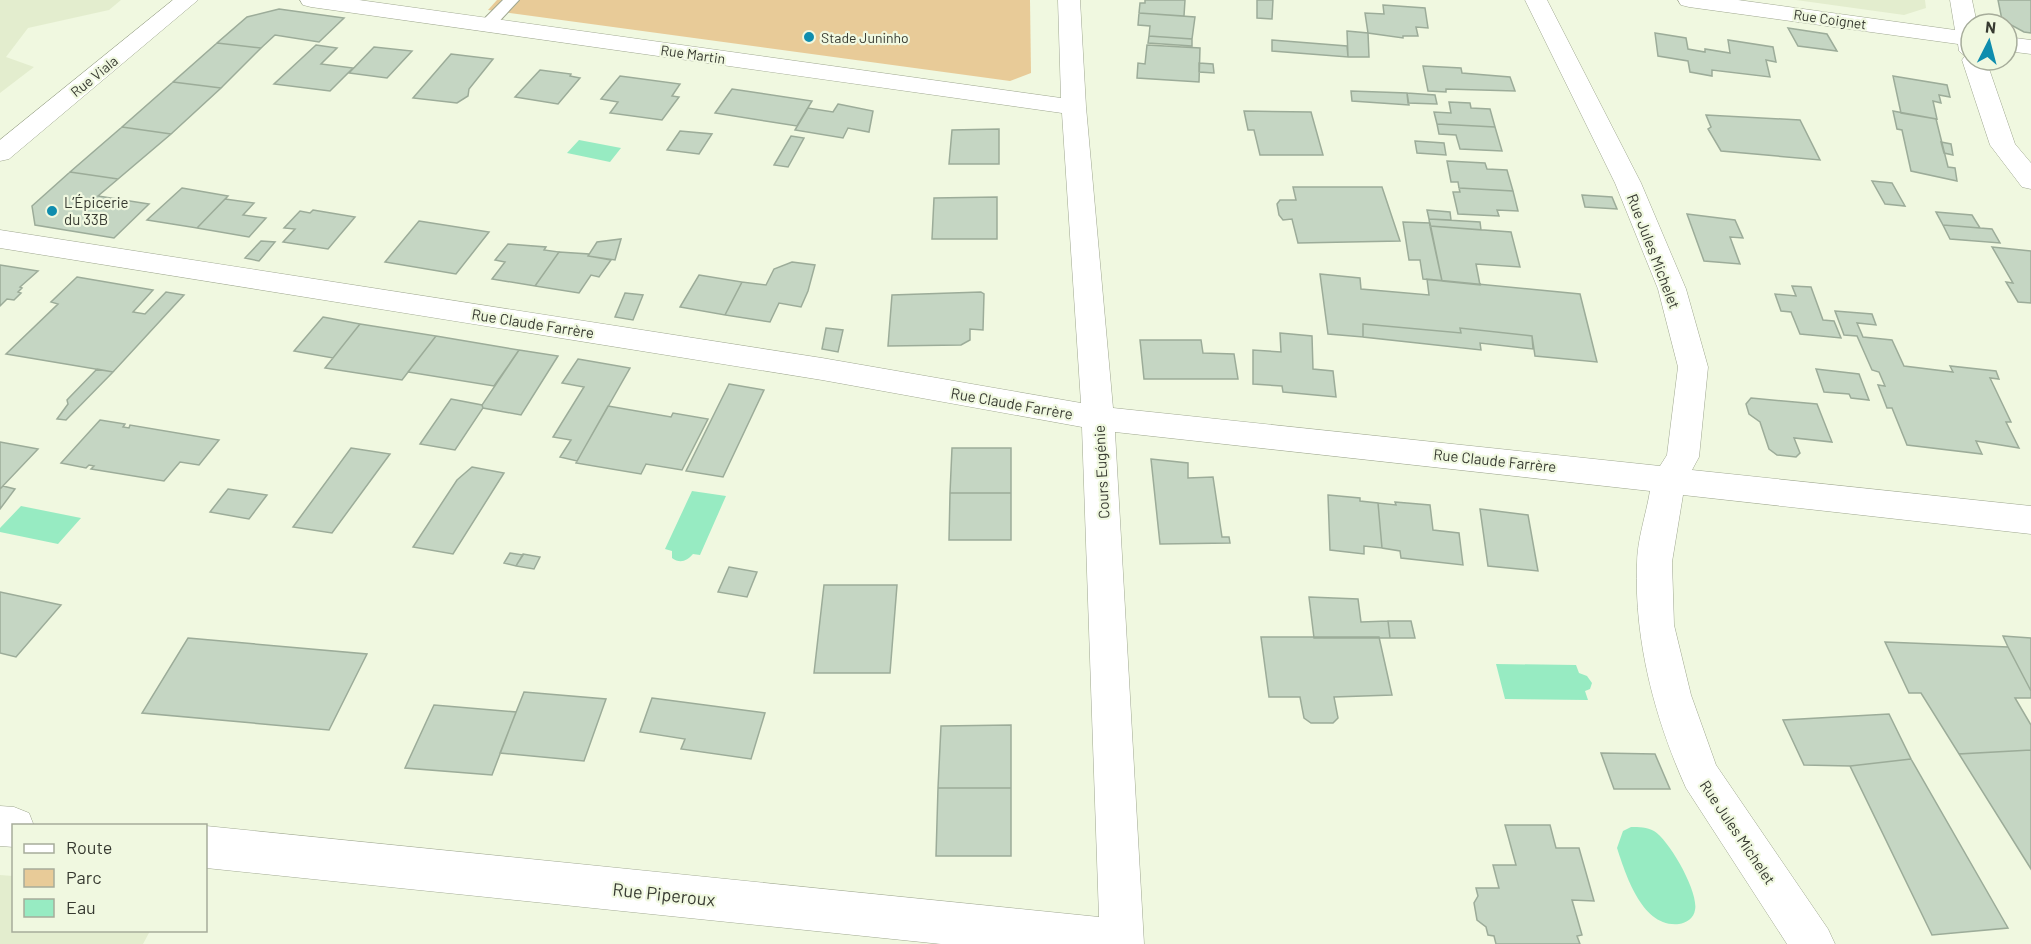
<svg xmlns="http://www.w3.org/2000/svg" width="2031" height="944" font-family="Barlow,sans-serif">
<style>
.built{fill:#e3edce}
.green{fill:#e8cb98}
.water{fill:#97ebc2}
.building{fill:#c5d6c3;stroke:#9cac99;stroke-width:1.5}
.lines{fill:none;stroke-linecap:round;stroke-linejoin:round}
.service-casing{stroke:#9fa790;stroke-width:2}
.minor-casing{stroke:#9fa790;stroke-width:1}
.service{fill:#fff;fill-rule:evenodd}
.minor{fill:#fff;fill-rule:evenodd}
.poi-dot{fill:#0f8dae;stroke:#f0f8e0;stroke-width:2}
.labels{text-anchor:middle;dominant-baseline:central;stroke-width:4.5;stroke-linejoin:round;paint-order:stroke}
.far-street-label{font-size:14px;fill:#373a31;stroke:#f0f8e0}
.far-poi-label{font-size:14px;fill:#373a31;stroke:#f0f8e0;text-anchor:start}
.poi-label{font-size:15px;fill:#373a31;stroke:#f0f8e0;text-anchor:start}
.street-label{font-size:15px;fill:#373a31;stroke:#f0f8e0}
.near-street-label{font-size:18px;fill:#373a31;stroke:#f0f8e0}
</style>
<rect width="100%" height="100%" fill="#f0f8e0"/>
<!-- built -->
<path class="built" d="M0 0H121L109 10 28 28 6 57 34 67 0 93Z
M1796 0H1925L1926 8 1904 15Z
M0 875 13 876 14 930 150 931 143 944H0Z"/>
<!-- green -->
<path class="green" d="M497 0H1030L1031 73 1010 81 488 10Z"/>
<!-- water -->
<path class="water" d="M579 140 621 148 610 162 567 153Z
M692 491 726 496 700 555 693 554C687 561 680 564 672 558V551L665 549Z
M21 506 81 518 58 544 0 532V528Z
M1496 664 1576 665 1579 673 1587 676 1592 683 1590 689 1585 691 1588 700 1505 699Z
M1631 827C1639 827 1647 827 1654 831 1669 840 1699 892 1695 910 1694 918 1686 923 1679 924 1642 928 1626 875 1617 848L1623 831Z"/>
<!-- building -->
<path class="building" d="M1145 0H1185L1184 16 1139 13 1140 3H1145Z
M1257 0H1273L1272 19 1257 18Z
M1998 0H2031V33L2024 32 2002 20Z
M1383 5 1425 8 1428 28 1416 27 1418 36H1403V38L1368 33 1365 13 1384 14Z
M279 9 344 18 319 42 275 35 261 48 217 43 247 17Z
M1139 13 1195 17 1192 39 1149 36 1150 26 1138 25Z
M1788 28 1827 34 1837 51 1798 46Z
M1347 31 1368 33 1369 57H1348Z
M1655 33 1686 38 1688 49 1705 52V49L1730 53 1728 40 1773 47 1776 62 1766 60 1770 77 1712 70V76L1690 72 1688 61 1658 56Z
M1149 36 1192 39V46L1148 43Z
M1272 40 1347 46 1348 57 1272 51Z
M217 43 261 48 221 88 173 82Z
M316 45 337 48 321 64 353 68 330 91 274 84Z
M1147 45 1200 48 1199 82 1137 78 1138 63 1145 64Z
M374 47 412 51 387 78 349 73Z
M451 54 493 59 469 89 468 96 457 103 413 98Z
M1199 63 1213 64 1214 73 1199 72Z
M1423 66 1461 68 1462 73 1510 77 1515 91 1446 89V92L1428 91Z
M540 70 571 74 570 76 580 78 558 104 515 97Z
M620 76 680 84 672 96 679 97 662 120 610 113 618 102 601 99Z
M1893 76 1947 85 1950 97 1939 95 1941 103 1933 101 1937 119 1901 113Z
M173 82 221 88 171 134 122 127Z
M732 89 812 101 797 126 715 113Z
M1351 91 1407 93 1409 105 1352 101Z
M1407 93 1435 95 1437 104 1408 103Z
M1449 102 1470 103 1471 108 1490 109 1495 127 1437 124 1434 112 1451 113Z
M838 104 873 111 869 132 848 128 843 138 795 130 808 108 833 112Z
M1244 111 1311 112 1323 155H1260L1254 130H1248Z
M1893 111 1936 119 1948 167 1955 168 1957 181 1911 171 1902 130 1897 129Z
M1706 115 1800 120 1820 160 1721 151 1708 129 1711 127Z
M1437 124 1495 127 1502 151 1460 149 1456 135 1439 134Z
M122 127 171 134 118 179 70 172Z
M999 129V164H949L952 130Z
M680 131 712 134 699 154 667 150Z
M791 136 804 138 788 167 774 165Z
M1415 141 1444 143 1446 155 1417 153Z
M1941 142 1951 144 1953 155 1944 153Z
M1447 161 1485 163 1487 169 1507 170 1513 191 1459 188 1458 182H1451Z
M70 172 118 179 98 196 149 204 114 238 35 225 32 206Z
M1872 181 1892 183 1905 206 1885 204Z
M1293 187H1382L1400 241 1298 243 1292 219 1283 220 1279 215 1277 204 1280 200H1296Z
M182 188 228 196 197 228 147 220Z
M1459 188 1513 191 1518 211 1497 210 1499 216 1458 214 1453 192H1460Z
M1582 195 1612 197 1617 209 1585 207Z
M997 197V239H932L934 198Z
M225 199 254 203 243 215 266 218 249 237 197 228Z
M313 210 355 217 328 249 283 242 295 229 284 228 300 211 310 213Z
M1427 210 1450 212 1451 220 1429 219Z
M1936 212 1972 215 1980 228 1943 225Z
M1687 214 1735 220 1743 238 1730 237 1740 264 1704 261Z
M1429 219 1480 222 1481 230 1430 226Z
M419 221 489 232 456 274 385 262Z
M1403 222 1430 223 1442 281 1423 279 1420 260H1409Z
M1943 225 1992 229 2000 243 1950 239Z
M1430 226 1511 232 1520 267 1476 264 1480 285 1442 281Z
M621 239 615 260 588 256 597 242Z
M261 241 275 242 259 261 245 258Z
M508 244 546 247 544 250 559 252 535 286 492 279 505 262 495 260Z
M1992 247 2031 251V303L2018 302 2006 282 2013 283Z
M559 252 589 254 588 256 611 260 599 277 591 275 579 293 535 286Z
M792 262 815 265 808 291 801 307 779 303 770 322 725 315 742 282 766 285 774 269Z
M0 265 38 271 20 287 22 288 18 292 21 293 14 300 7 299 0 306Z
M1320 274 1360 278 1361 289 1429 295 1427 279 1580 294 1597 362 1535 356 1532 336 1460 328 1461 333 1363 324V337L1328 334Z
M699 275 742 282 725 315 680 307Z
M77 277 153 290 133 312 145 314 166 292 184 295 113 372 6 354 58 304 51 302Z
M1792 286 1811 287 1823 320 1834 321 1841 338 1800 334 1791 312 1781 311 1775 294 1796 296Z
M981 292 984 294 983 330 970 329V340L961 345 888 346 892 295Z
M625 293 643 295 633 320 615 317Z
M1835 311 1872 314 1876 325 1857 323 1863 337 1892 340 1904 366 1953 372 1950 366 1996 371 1999 379 1990 378 2011 422H2006L2019 448 1976 441 1982 454 1907 445 1892 408H1887L1878 385 1885 386 1879 372 1872 370 1857 336 1844 335Z
M323 317 360 324 333 358 294 351Z
M360 324 436 336 402 380 325 368Z
M1363 324 1461 333 1460 328 1532 336 1533 349 1480 343 1481 350 1363 337Z
M826 328 843 330 838 352 822 349Z
M1280 333 1312 336 1313 369 1333 371 1336 397 1283 392 1282 386 1253 384V350L1281 352Z
M436 336 519 350 494 386 408 372Z
M1140 340H1201L1203 353 1234 354 1238 379H1144Z
M519 350 558 356 521 415 483 408 482 405Z
M578 359 630 368 577 461 560 457 571 440 553 437 584 387 562 383Z
M97 369 113 372 66 420 57 419 68 404 67 400Z
M1816 369 1859 374 1869 400 1851 398 1849 394 1824 392Z
M729 384 764 390 723 477 686 471Z
M1751 398 1817 404 1832 442 1794 438 1800 453 1796 457 1777 455 1769 449 1760 422 1749 414 1746 404Z
M451 399 482 405 483 408 455 450 420 444Z
M608 406 671 417 673 413 708 419 682 470 646 464 641 474 576 463Z
M100 420 125 424 123 427 129 428 130 425 219 440 199 465 180 462 164 481 91 469 94 466 89 465 86 468 61 463Z
M0 442 38 449 0 489Z
M351 448 390 454 332 533 293 527Z
M952 448H1011V493H950Z
M1151 459 1188 463V478L1213 477 1222 537H1229L1230 543 1160 544Z
M472 467 504 473 453 554 413 547 457 480Z
M3 486 15 489 0 509V489Z
M228 489 267 495 249 519 210 512Z
M950 493H1011V540H949Z
M1328 495 1360 498V501L1378 503 1382 548 1364 546V554L1330 550Z
M1395 502 1430 505 1433 530 1459 533 1463 565 1401 558 1400 551 1382 548 1378 503 1396 505Z
M1480 509 1528 515 1538 571 1488 566Z
M510 553 523 555 516 566 504 563Z
M523 554 540 557 534 569 516 566Z
M729 567 757 572 747 597 718 592Z
M824 585H897L890 673H814Z
M0 592 61 605 16 657 0 653Z
M1309 597 1358 599 1361 622 1388 621 1390 638H1314Z
M1388 621H1411L1415 638H1390Z
M2003 636 2031 638V691L2008 647Z
M1261 637H1379L1392 695 1334 697 1338 718 1333 723H1311L1304 718 1300 697H1269Z
M188 638 367 654 329 730 142 713Z
M1885 642 2008 647 2031 691V698H2015L2031 725V750L1959 754 1921 693H1909Z
M524 692 606 699 584 761 500 753Z
M652 698 765 713 751 759 681 749 685 739 640 732Z
M434 705 516 712 492 775 405 768Z
M1889 714 1911 759 1850 766 1804 765 1783 720Z
M1011 725V788H938L941 726Z
M2031 750V869L1959 754Z
M1601 753 1655 754 1670 789H1614Z
M1911 759 2008 928 1932 935 1850 766Z
M938 788H1011V856H936Z
M1505 825H1550L1556 848H1579L1594 901 1572 900 1582 935 1577 936 1580 944H1496L1494 936 1488 935 1486 927 1477 920 1474 903 1478 896 1476 888H1499L1493 865H1516Z"/>
<g class="lines">
<!-- service casing -->
<g class="service-casing">
<path id="service" d="M503 0H519L493 28H481L479 25 481 22Z"/>
</g>
<!-- minor casing -->
<g class="minor-casing">
<path id="minor" d="M173 0H198L9 159 0 161V140Z
M300 0H359L1061 98 1058 0H1080L1086 107 1113 408 1660 466 1667 455 1678 367 1658 289 1615 183 1525 0H1547L1641 183 1686 289 1708 367 1699 457 1692 470 2031 506V534L1683 495 1672 562 1674 625 1691 695 1716 765 1828 929 1835 944H1787L1686 788C1655 719 1634 641 1637 564 1637 540 1646 515 1650 491L1115 432 1144 944H941L206 868V826L1099 917 1082 427 822 380 0 248V230L822 358 1081 403 1062 113 311 7 303 5Z
M1678 0H1738L1955 30 1950 0H1972L1977 24H1971V60H1986L2015 144 2031 163V189L2022 187 1990 145 1962 60 1965 56 1959 51 1958 44 1689 7 1681 5Z
M2007 37 2031 40V54L2007 51Z
M0 806 14 807 29 813 34 826H14V847L0 846Z"/>
</g>
<!-- service -->
<use href="#service" class="service"/>
<!-- minor -->
<use href="#minor" class="minor"/>
</g>
<!-- markers -->
<g class="poi-dot">
<circle cx="809" cy="37" r="6"/>
<circle cx="52" cy="211" r="6"/>
</g>
<g class="labels">
<!-- far-street labels -->
<g class="far-street-label">
<text transform="translate(1830 19) rotate(8)">Rue Coignet</text>
<text transform="translate(693 54) rotate(8)">Rue Martin</text>
<text transform="translate(94 76) rotate(-39)">Rue Viala</text>
</g>
<!-- far-poi labels -->
<g class="far-poi-label">
<text x="821" y="37">Stade Juninho</text>
</g>
<!-- poi labels -->
<g class="poi-label">
<text x="64" y="202">L’Épicerie<tspan x="64" dy="17">du 33B</tspan></text>
</g>
<!-- street labels -->
<g class="street-label">
<text transform="translate(1654 251) rotate(69)">Rue Jules Michelet</text>
<text transform="translate(533 323) rotate(9)">Rue Claude Farrère</text>
<text transform="translate(1012 403) rotate(10)">Rue Claude Farrère</text>
<text transform="translate(1495 460) rotate(6)">Rue Claude Farrère</text>
<text transform="translate(1101 472) rotate(-93)">Cours Eugénie</text>
<text transform="translate(1738 832) rotate(56)">Rue Jules Michelet</text>
</g>
<!-- near-street labels -->
<g class="near-street-label">
<text transform="translate(664 894) rotate(6)">Rue Piperoux</text>
</g>
</g>
<!-- legend -->
<rect x="12" y="824" width="195" height="108" fill="#f0f8e0" stroke="#a6ac9a" stroke-width="1.5"/>
<rect x="24" y="844" width="30" height="9" fill="#ffffff" stroke="#a6ac9a" stroke-width="1.5"/>
<text x="66" y="854" font-size="18" fill="#373a31">Route</text>
<rect x="24" y="869" width="30" height="18" fill="#e8cb98" stroke="#a6ac9a" stroke-width="1.5"/>
<text x="66" y="884" font-size="18" fill="#373a31">Parc</text>
<rect x="24" y="899" width="30" height="18" fill="#97ebc2" stroke="#a6ac9a" stroke-width="1.5"/>
<text x="66" y="914" font-size="18" fill="#373a31">Eau</text>
<!-- north arrow -->
<g transform="translate(1989 42) rotate(6)"><circle r="28" fill="#f0f8e0" stroke="#a6ac9a" stroke-width="1.5"/>
<path d="M0-4.5L10 22L0 15L-10 22Z" fill="#0f8dae"/>
<text y="-9" font-size="16" font-weight="bold" text-anchor="middle" fill="#373a31">N</text>
</g>
</svg>
